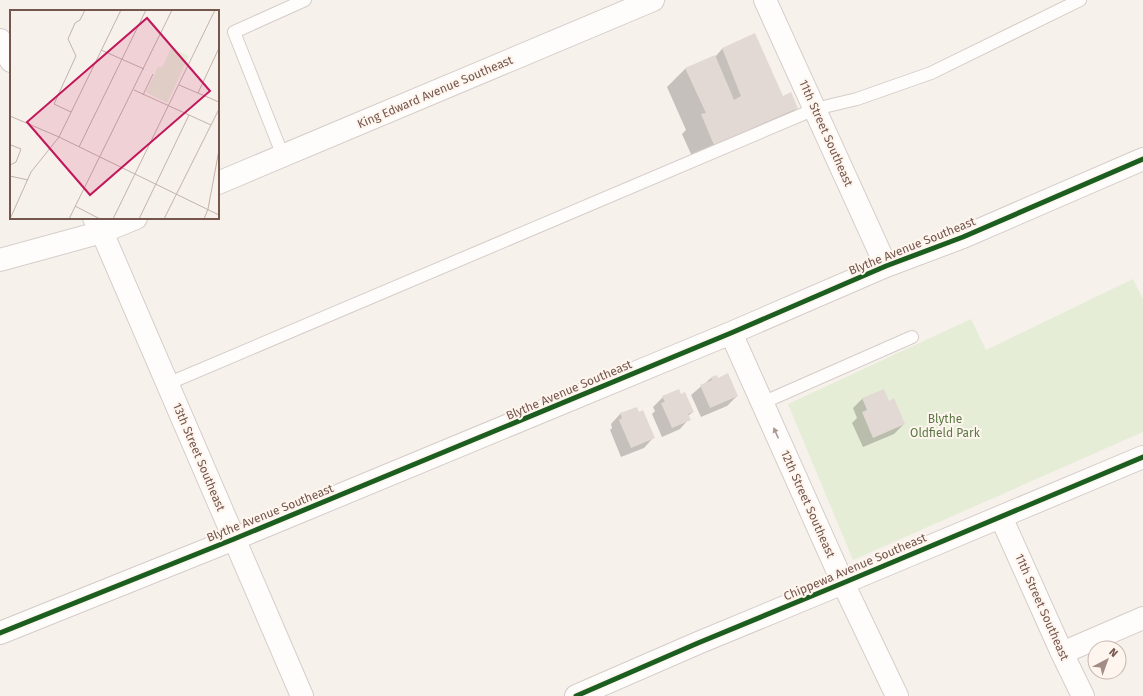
<svg xmlns="http://www.w3.org/2000/svg" width="1143" height="696" font-family="'Fira Sans',sans-serif">
<style>
.green{fill:#e6edd7}
.shadow{fill:#0003}
.building{fill:#e3d9d4}
.lines{fill:none;stroke-linecap:round;stroke-linejoin:round}
.service-casing{stroke:#d6cdc9;stroke-width:14}
.minor-casing{stroke:#d6cdc9;stroke-width:24}
.service{stroke:#fefdfc;stroke-width:12}
.minor{stroke:#fefdfc;stroke-width:22}
.cycleway-casing{stroke:#fef6ee;stroke-width:8}
.cycleway{stroke:#1b5e20;stroke-width:5}
.oneway{fill:#ab9993}
.labels{text-anchor:middle;dominant-baseline:central;stroke-width:4;stroke-linejoin:round;paint-order:stroke}
.street-label{font-size:12px;fill:#74564d;stroke:#fef6ee}
.park-label{font-size:12px;fill:#5b7945;stroke:#fef6ee}
.inset-road{fill:none;stroke:#c3b3ac;stroke-width:1}
.view{fill:#c2185b;fill-opacity:0.15;stroke:#c2185b;stroke-width:2}
.inset-edge{fill:none;stroke:#74564d;stroke-width:2}
</style>
<rect width="100%" height="100%" fill="#f7f1ec"/>
<!-- green -->
<path class="green" d="M1133 279 1143 299V432L853 560 788 404 971 319 986 350Z"/>
<!-- shadow -->
<path class="shadow" d="M754 35 782 97 797 108 778 127 695 163 682 134 686 130 667 87 686 68 715 57 722 49Z
M711 378 718 379 737 396 727 406 701 417 691 395Z
M681 395 693 412 688 416 689 419 680 429 662 437 652 414 655 411 653 407 663 397Z
M863 398 888 402 904 424 894 434 863 447 852 423 857 418 853 408Z
M636 408 653 438 644 448 621 457 610 430 612 428 611 424 620 414Z"/>
<!-- building -->
<path class="building" d="M755 33 783 96 791 92 798 108 714 145 701 114 706 113 685 68 715 55 734 100 741 96 722 48Z
M728 373 738 396 710 408 700 385 712 380 711 377 717 375 718 378Z
M679 389 681 394 685 392 694 412 688 414 691 420 672 428 661 403 665 402 662 396Z
M884 389 889 401 894 398 905 424 873 438 862 412 867 410 862 398Z
M637 407 639 412 643 410 655 438 631 448 619 420 622 418 620 413Z"/>
<g class="lines">
<!-- service casing -->
<g class="service-casing">
<path id="service" d="M283 156 234 32 305 0
M167 384 815 109 857 99 931 73 1080 0
M762 403 912 337"/>
</g>
<!-- minor casing -->
<g class="minor-casing">
<path id="minor" d="M765 0 886 266
M0 40 11 61
M218 183 653 0
M94 218 102 232 302 696
M0 260 102 232 136 218
M731 333 843 583 897 696
M1001 517 1062 653 1083 696
M0 633 234 539 731 333 886 266 963 237 1143 159
M1062 653 1143 618
M576 696 698 643 843 583 1143 457"/>
</g>
<!-- service -->
<use href="#service" class="service"/>
<!-- minor -->
<use href="#minor" class="minor"/>
<!-- cycleway casing -->
<g class="cycleway-casing">
<path id="cycleway" d="M0 633 234 539 731 333 886 266 963 237 1143 159
M576 696 698 643 843 583 1143 457"/>
</g>
<!-- cycleway -->
<use href="#cycleway" class="cycleway"/>
</g>
<!-- one-way arrows -->
<defs><path id="oneway-solid" d="M-6-.8H1V-3.2L6.5 0L1 3.2V.8H-6Z"/></defs>
<use class="oneway" href="#oneway-solid" transform="translate(776 433) rotate(-114)"/>
<g class="labels">
<!-- street labels -->
<g class="street-label">
<text transform="translate(435 92) rotate(-23)">King Edward Avenue Southeast</text>
<text transform="translate(826 133) rotate(66)">11th Street Southeast</text>
<text transform="translate(912 246) rotate(-22)">Blythe Avenue Southeast</text>
<text transform="translate(569 390) rotate(-23)">Blythe Avenue Southeast</text>
<text transform="translate(199 457) rotate(67)">13th Street Southeast</text>
<text transform="translate(808 504) rotate(66)">12th Street Southeast</text>
<text transform="translate(270 513) rotate(-22)">Blythe Avenue Southeast</text>
<text transform="translate(855 567) rotate(-23)">Chippewa Avenue Southeast</text>
<text transform="translate(1042 607) rotate(66)">11th Street Southeast</text>
</g>
<!-- park labels -->
<g class="park-label">
<text x="945" y="419">Blythe<tspan x="945" dy="14">Oldfield Park</tspan></text>
</g>
</g>
<!-- overview -->
<g transform="translate(10 10)">
<rect width="209" height="209" fill="#f7f1ec"/>
<path d="M161 38 179 46 157 93 136 82 148 57 152 58Z" fill="#e6edd7"/>
<path class="inset-road" d="M91 40 134 59M169 75 209 92M124 80 201 115M188 83 209 38M133 85 143 64M61 102 44 94 66 46 58 29 65 13 70 10 75 0M0 106 49 127 209 205M69 137 136 0M0 155 6 152 11 139 1 135M0 166 18 170M65 196 90 209M0 209 21 162 49 127 111 0M59 209 162 0M103 209 205 0M129 209 179 105M154 209 209 99M194 209 198 199 209 140"/>
<path class="view" d="M137 8 200 81 80 185 17 112Z"/>
<rect width="209" height="209" class="inset-edge"/>
</g>
<!-- north arrow -->
<g transform="translate(1107 660) rotate(41)"><circle r="19" fill="#fef6ee" stroke="#c7b6ae"/>
<path d="M0-3L7 15L0 10L-7 15Z" fill="#a28c85"/>
<text y="-6" font-size="11" font-weight="bold" text-anchor="middle" fill="#74564d">N</text>
</g>
</svg>
